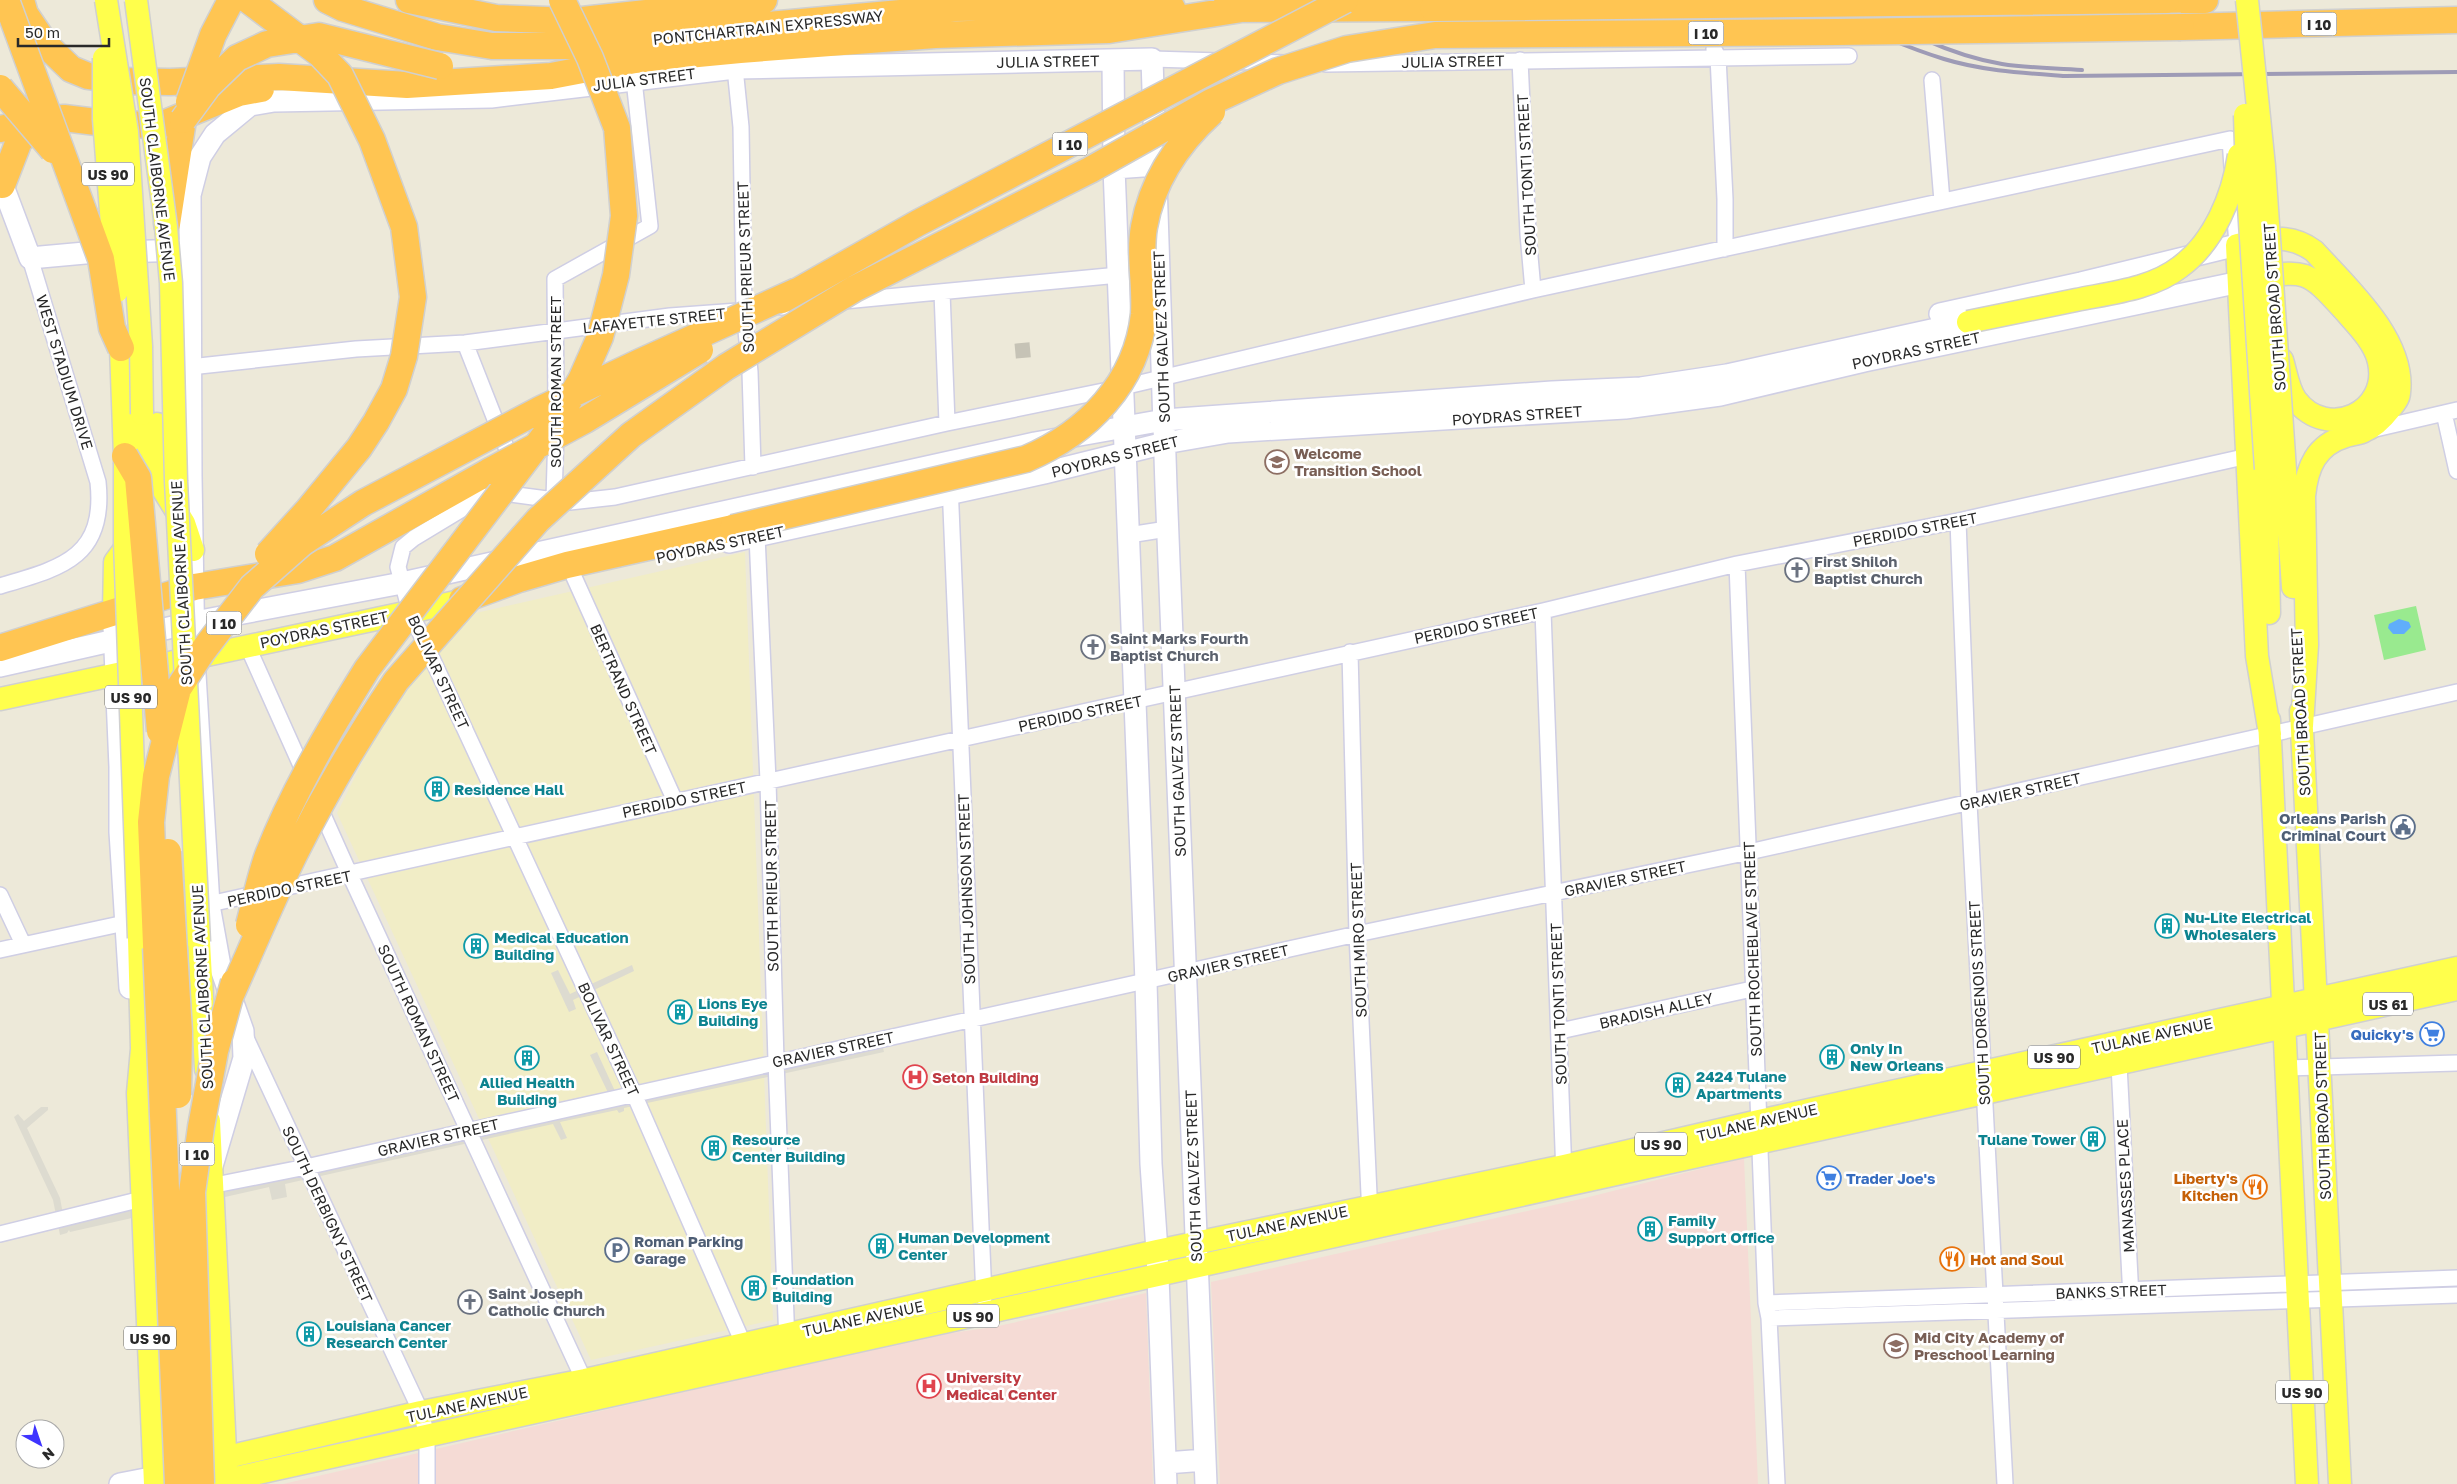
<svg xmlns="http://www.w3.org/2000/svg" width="2457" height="1484" font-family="'Golos Text',sans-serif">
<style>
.education{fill:#f1edc6}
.medical{fill:#f5dbd5}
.green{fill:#99ea8f}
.plaza{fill:#dddbd0}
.water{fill:#60aefb}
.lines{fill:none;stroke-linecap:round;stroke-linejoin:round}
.street-tunnel{stroke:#c6c3b6;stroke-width:15;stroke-dasharray:15 8;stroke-linecap:butt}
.street-casing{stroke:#cfcee4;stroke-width:18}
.secondary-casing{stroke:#cfcee4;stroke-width:24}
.primary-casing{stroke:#d0d0d0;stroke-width:25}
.highway-casing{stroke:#d0d0d0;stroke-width:29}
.street{stroke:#fff;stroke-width:15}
.secondary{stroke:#fff;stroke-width:21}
.primary{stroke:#ffff4c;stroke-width:22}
.highway{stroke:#ffc552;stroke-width:26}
.rail{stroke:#9e9bb6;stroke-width:4}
.primary-bridge-casing{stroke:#d0d0d0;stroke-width:25;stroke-linecap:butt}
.highway-bridge-casing{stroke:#d0d0d0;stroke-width:29;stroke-linecap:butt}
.primary-bridge{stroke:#ffff4c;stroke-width:22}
.highway-bridge{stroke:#ffc552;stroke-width:26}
.labels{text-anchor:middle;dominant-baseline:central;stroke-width:5;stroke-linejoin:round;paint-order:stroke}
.shield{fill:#fff;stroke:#696969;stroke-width:1}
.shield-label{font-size:14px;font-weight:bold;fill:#292929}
.street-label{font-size:15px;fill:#292929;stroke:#fff}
.education-label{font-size:15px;font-weight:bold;fill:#785e54;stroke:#fff;text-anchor:start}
.worship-label{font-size:15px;font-weight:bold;fill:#5b616d;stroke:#fff;text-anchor:start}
.culture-label{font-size:15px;font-weight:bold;fill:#0d838f;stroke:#fff;text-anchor:start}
.service-label{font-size:15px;font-weight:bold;fill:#4e5e75;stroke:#fff;text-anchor:end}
.shop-label{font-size:15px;font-weight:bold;fill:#366cbe;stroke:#fff;text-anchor:end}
.health-label{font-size:15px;font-weight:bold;fill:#be3a42;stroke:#fff;text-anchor:start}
.food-label{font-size:15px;font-weight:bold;fill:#c56008;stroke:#fff;text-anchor:end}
</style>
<rect width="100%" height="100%" fill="#ede9d9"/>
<!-- education -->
<path class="education" d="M745 552 773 1320 591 1360 337 813 432 623Z"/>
<!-- medical -->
<path class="medical" d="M1744 1158 1758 1484H1220L1211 1282 1585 1198Z
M1146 1293 1153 1484H283L810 1363 944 1334 994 1327Z"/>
<!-- green -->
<path class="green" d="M2416 606 2426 650 2384 660 2374 615Z"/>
<!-- plaza -->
<path class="plaza" d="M632 965 634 971 573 1000 576 1009 569 1012 551 973 558 970 570 994Z
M882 1044 884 1052 624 1108V1111L619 1113 617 1110 560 1122 567 1138 561 1140 553 1124 285 1184 287 1197 272 1200 269 1187 70 1232 69 1230 67 1233 60 1235 53 1200 14 1117 18 1114 24 1121 41 1107H48V1110L27 1128 60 1198 65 1225 613 1103 590 1055 597 1052 620 1102Z"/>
<!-- water -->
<path class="water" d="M2399 619 2409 622 2411 627 2404 634H2393L2388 628 2389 624Z"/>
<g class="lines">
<!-- street-tunnel -->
<path class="street-tunnel" d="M1022 343 1024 365"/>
<!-- street casing -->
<g class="street-casing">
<path id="street" d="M1714 49 1718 57 1725 199V249
M1152 59 1286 63
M1520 60 1528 234 1533 290
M1326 64 1849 56
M735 68 741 127 744 310 750 372 753 467
M1932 80 1942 201
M2233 192 2237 245
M942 292 947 423
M781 307 1119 275
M465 343 513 465
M190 367 356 349 465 343 670 316 738 311
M556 408 555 279 650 226 634 80
M2444 413 2457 471
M2371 430 2457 410
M950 484 984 1298
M554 499 556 431
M1958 521 1969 803 2005 1484
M1129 535 1167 529
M757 536 768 781 776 1061 787 1343
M1737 564 1766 1303 1769 1318 1777 1484
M574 577 675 801
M0 586C61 568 106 558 98 482L30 258
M1543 611 1564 1175
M247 645 350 875 588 1389
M1350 652 1357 934 1370 1216
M0 895 23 944
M164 914 1543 611 1737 564 1958 521 2248 456
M0 950 134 921
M1560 1031 1752 989
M246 1038 421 1412 427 1436V1484
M2119 1065 2131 1298
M2286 1068 2457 1063
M205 1187 306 1167 1357 934 1749 852 2457 692
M0 1234 150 1197
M1766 1303 2457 1278
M1769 1318 2457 1295
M743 1343 634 1094 410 611 398 567 403 547 414 538 482 497 502 493 570 502 615 497 947 423 1123 387 1533 290 2230 139 2232 167"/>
</g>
<!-- secondary casing -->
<g class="secondary-casing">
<path id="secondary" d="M1113 60 1114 168 1146 982 1151 1164 1157 1251 1166 1484
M1114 168 1157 165
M0 178 30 258 85 253 185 250
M1940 314 2081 283 2237 245
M729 542 1044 473 1165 443 1228 432 1625 408 1720 395 1864 361 2240 282
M114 627 120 767V832L130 988
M0 666 195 622 402 583 1035 443 1164 420 1552 392 1641 388 1727 375 1968 322
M212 1166 244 1058 243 1031 220 966 209 905 194 658 191 476 190 195 200 157 215 134 250 105 274 101 491 97 735 68 1152 59 1166 487 1206 1484
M1166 1463 1205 1460
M120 1484 156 1477"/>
</g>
<!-- primary casing -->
<g class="primary-casing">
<path id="primary" d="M2254 279C2304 269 2308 270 2343 309 2356 324 2375 342 2379 362 2390 413 2327 441 2296 400 2288 389 2286 373 2282 360
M121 348 125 456
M142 414 143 491
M157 424 158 459 164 491 184 523 193 550
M2266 469 2269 613
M2285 470 2293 587
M114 612 115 562 129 543
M0 699 461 601
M2301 711C2314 969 2328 1226 2340 1484
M2269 720 2307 1484
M2270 734 2257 656 2255 616 2237 245C2267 240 2288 232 2314 251 2347 287 2406 340 2399 393 2399 399 2393 405 2390 409 2383 418 2374 427 2364 431 2359 434 2351 434 2346 436 2316 445 2307 467 2304 496L2307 645 2302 726
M139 938 142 1049 138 1093 155 1484
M199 942 206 1069
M209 1121 226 1471
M156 1477 240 1454 421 1412 585 1380 1157 1251 1564 1166 1759 1121 2457 968
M208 1484 2457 989"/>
</g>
<!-- highway casing -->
<g class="highway-casing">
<path id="highway" d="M21 0 25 14 46 45 71 69 88 76 121 81 170 82 279 77 407 85 551 76 635 60 740 50 935 35 1109 30 1242 9
M327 0 343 8 437 37 492 46H585L735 28 955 8 1077 6 1172 8
M409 0 496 18 573 21 764 0
M2166 0H2205
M1224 9 1433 8
M2181 27 2457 20
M0 129 41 120
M2 185 19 141 41 120 64 118 121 125 163 124 239 93 261 89
M167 224 183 120
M462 600 519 579 567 565 733 528
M0 648 194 587 298 570 335 558 490 471"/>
</g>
<!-- street -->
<use href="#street" class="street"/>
<!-- secondary -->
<use href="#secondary" class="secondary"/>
<!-- primary -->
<use href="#primary" class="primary"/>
<!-- highway -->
<use href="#highway" class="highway"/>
<!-- rail -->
<path class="rail" d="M1802 0C1849 21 1895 44 1944 59 1983 71 2024 73 2065 76L2457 72
M1851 0C1897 28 1948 55 2002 64 2027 68 2055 68 2082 70"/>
<!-- primary-bridge casing -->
<g class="primary-bridge-casing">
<path id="primary-bridge" d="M106 0 127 132 141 346 142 414
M136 0 166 227 171 283 176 481 199 942
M2247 0 2264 166 2285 470
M104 58V119L117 291
M2245 115 2247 176 2266 469
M1968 322C2004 315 2040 307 2076 300 2110 293 2152 289 2180 267 2214 242 2233 196 2239 155
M125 456V542L139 938"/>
</g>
<!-- highway-bridge casing -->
<g class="highway-bridge-casing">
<path id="highway-bridge" d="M6 0 101 259 112 328 121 348
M248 0 320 54 340 75 372 140 404 227 413 297 404 356 394 389 376 422 359 448 308 510 268 554
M1433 8 2166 0
M0 88 53 150
M189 102 213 35 231 0
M183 120 208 86 237 58 267 44 319 36 440 66
M782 300 918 223 1345 0
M125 456 138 478 160 731
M490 471 585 420 700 350
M733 528 1026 459C1087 433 1137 383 1144 314 1146 285 1139 255 1144 227 1152 181 1179 142 1212 112
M168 852 179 1032 178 1095
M249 925C255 902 260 877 268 855 293 791 331 727 367 669L560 415 581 380 600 337 616 275 624 216 617 128 590 58 562 0
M230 997C251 950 271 902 294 855 324 795 358 737 396 681L538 520 631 435 726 367 854 289 1090 170 1211 102 1278 71 1347 49 1435 35 1837 32 2181 27
M178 1484 151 822 156 776 178 689 202 652 252 587 302 543 363 503 541 409 640 362 797 291
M201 1484 192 1192 201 1127 215 1051 234 982"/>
</g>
<!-- primary-bridge -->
<use href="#primary-bridge" class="primary-bridge"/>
<!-- highway-bridge -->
<use href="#highway-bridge" class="highway-bridge"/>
</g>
<!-- icons -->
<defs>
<g id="school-ring" transform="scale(1.25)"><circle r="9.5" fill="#fff" stroke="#8d6e63" stroke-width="1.5"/><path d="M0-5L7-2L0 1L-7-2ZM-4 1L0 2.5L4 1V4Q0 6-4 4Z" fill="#8d6e63"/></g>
<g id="church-ring" transform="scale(1.25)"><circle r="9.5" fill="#fff" stroke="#6b7280" stroke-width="1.5"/><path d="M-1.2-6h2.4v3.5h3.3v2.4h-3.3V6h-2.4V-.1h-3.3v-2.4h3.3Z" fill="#6b7280"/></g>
<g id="building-ring" transform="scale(1.25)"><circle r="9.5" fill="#fff" stroke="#0f9aa8" stroke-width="1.5"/><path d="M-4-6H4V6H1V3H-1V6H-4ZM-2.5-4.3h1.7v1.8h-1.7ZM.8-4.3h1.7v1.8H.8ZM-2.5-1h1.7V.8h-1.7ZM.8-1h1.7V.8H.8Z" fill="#0f9aa8"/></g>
<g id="civic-ring" transform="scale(1.25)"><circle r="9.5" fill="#fff" stroke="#5c6f8a" stroke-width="1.5"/><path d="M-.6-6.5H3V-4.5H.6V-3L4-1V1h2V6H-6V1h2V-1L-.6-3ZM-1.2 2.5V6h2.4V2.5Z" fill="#5c6f8a"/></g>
<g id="supermarket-ring" transform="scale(1.25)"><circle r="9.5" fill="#fff" stroke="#3f7fe0" stroke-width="1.5"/><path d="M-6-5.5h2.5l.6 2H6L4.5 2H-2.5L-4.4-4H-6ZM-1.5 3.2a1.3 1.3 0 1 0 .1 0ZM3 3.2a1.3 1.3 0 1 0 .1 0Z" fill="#3f7fe0"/></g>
<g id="hospital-ring" transform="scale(1.25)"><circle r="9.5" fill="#fff" stroke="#e0444e" stroke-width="1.5"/><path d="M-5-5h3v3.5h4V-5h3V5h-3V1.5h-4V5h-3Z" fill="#e0444e"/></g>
<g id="restaurant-ring" transform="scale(1.25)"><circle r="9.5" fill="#fff" stroke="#e8710a" stroke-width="1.5"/><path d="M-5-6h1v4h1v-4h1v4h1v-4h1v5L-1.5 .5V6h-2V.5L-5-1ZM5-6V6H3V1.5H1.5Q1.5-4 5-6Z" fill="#e8710a"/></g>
<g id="parking-ring" transform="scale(1.25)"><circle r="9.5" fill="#fff" stroke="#5c6f8a" stroke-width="1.5"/><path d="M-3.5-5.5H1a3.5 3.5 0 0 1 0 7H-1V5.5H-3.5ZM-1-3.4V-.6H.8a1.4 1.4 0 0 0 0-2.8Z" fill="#5c6f8a"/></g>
</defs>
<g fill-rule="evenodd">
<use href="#school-ring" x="1277" y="462"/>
<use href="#church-ring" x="1797" y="570"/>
<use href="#church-ring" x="1093" y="647"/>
<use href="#building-ring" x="437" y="789"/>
<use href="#civic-ring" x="2403" y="827"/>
<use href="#building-ring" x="2167" y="926"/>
<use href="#building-ring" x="476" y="946"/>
<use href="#building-ring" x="680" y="1012"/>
<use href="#supermarket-ring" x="2432" y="1034"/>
<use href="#building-ring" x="1832" y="1057"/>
<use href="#building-ring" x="527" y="1058"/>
<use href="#hospital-ring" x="915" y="1077"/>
<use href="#building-ring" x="1678" y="1085"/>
<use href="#building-ring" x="2093" y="1139"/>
<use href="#building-ring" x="714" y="1148"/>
<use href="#supermarket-ring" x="1829" y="1178"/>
<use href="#restaurant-ring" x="2255" y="1187"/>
<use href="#building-ring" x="1650" y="1229"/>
<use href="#building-ring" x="881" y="1246"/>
<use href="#parking-ring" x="617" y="1250"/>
<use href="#restaurant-ring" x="1952" y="1259"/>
<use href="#building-ring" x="754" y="1288"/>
<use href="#church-ring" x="470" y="1302"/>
<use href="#building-ring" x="309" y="1334"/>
<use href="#school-ring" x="1896" y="1346"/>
<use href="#hospital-ring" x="929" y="1386"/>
</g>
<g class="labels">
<!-- shield labels -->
<g class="shield">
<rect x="2301.5" y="12.5" width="35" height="23" rx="4"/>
<rect x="1688.5" y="21.5" width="35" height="23" rx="4"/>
<rect x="1052.5" y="132.5" width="35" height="23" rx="4"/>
<rect x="82" y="162.5" width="52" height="23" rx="4"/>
<rect x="206.5" y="611.5" width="35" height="23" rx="4"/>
<rect x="105" y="685.5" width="52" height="23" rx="4"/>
<rect x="2363" y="992.5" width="50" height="23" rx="4"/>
<rect x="2028" y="1045.5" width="52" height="23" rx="4"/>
<rect x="1635" y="1132.5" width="52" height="23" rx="4"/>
<rect x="179.5" y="1142.5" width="35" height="23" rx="4"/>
<rect x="947" y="1304.5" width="52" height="23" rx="4"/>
<rect x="124" y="1326.5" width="52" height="23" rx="4"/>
<rect x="2276" y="1380.5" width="52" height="23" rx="4"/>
</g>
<g class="shield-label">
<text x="2319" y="24">I 10</text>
<text x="1706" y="33">I 10</text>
<text x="1070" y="144">I 10</text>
<text x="108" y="174">US 90</text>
<text x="224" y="623">I 10</text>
<text x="131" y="697">US 90</text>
<text x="2388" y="1004">US 61</text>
<text x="2054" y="1057">US 90</text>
<text x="1661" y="1144">US 90</text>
<text x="197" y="1154">I 10</text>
<text x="973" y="1316">US 90</text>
<text x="150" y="1338">US 90</text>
<text x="2302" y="1392">US 90</text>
</g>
<!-- street labels -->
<g class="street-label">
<text transform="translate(768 27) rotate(-6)">PONTCHARTRAIN EXPRESSWAY</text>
<text transform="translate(1048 61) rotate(-1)">JULIA STREET</text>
<text transform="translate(1453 61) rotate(-1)">JULIA STREET</text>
<text transform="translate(644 79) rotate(-7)">JULIA STREET</text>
<text transform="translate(1526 175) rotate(-93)">SOUTH TONTI STREET</text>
<text transform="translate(158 179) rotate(83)">SOUTH CLAIBORNE AVENUE</text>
<text transform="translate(745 267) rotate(-92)">SOUTH PRIEUR STREET</text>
<text transform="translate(2274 307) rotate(-94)">SOUTH BROAD STREET</text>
<text transform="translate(654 320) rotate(-6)">LAFAYETTE STREET</text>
<text transform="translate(1161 337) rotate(-92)">SOUTH GALVEZ STREET</text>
<text transform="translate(1916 350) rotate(-12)">POYDRAS STREET</text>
<text transform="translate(65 372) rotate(73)">WEST STADIUM DRIVE</text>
<text transform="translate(555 382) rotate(-90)">SOUTH ROMAN STREET</text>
<text transform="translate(1517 415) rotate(-4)">POYDRAS STREET</text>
<text transform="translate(1115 456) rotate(-14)">POYDRAS STREET</text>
<text transform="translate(1915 529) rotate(-11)">PERDIDO STREET</text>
<text transform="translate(720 544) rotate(-12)">POYDRAS STREET</text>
<text transform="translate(181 583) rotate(-93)">SOUTH CLAIBORNE AVENUE</text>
<text transform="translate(1476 625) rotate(-12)">PERDIDO STREET</text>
<text transform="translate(324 629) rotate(-12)">POYDRAS STREET</text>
<text transform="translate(439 672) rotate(65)">BOLIVAR STREET</text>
<text transform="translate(624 689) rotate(66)">BERTRAND STREET</text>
<text transform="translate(2300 712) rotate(-93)">SOUTH BROAD STREET</text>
<text transform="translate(1080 713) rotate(-12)">PERDIDO STREET</text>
<text transform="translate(1177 771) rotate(-92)">SOUTH GALVEZ STREET</text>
<text transform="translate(2020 791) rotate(-13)">GRAVIER STREET</text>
<text transform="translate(684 799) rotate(-12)">PERDIDO STREET</text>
<text transform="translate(1625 878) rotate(-12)">GRAVIER STREET</text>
<text transform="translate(771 886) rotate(-91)">SOUTH PRIEUR STREET</text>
<text transform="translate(289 888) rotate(-12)">PERDIDO STREET</text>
<text transform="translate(966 889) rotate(-92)">SOUTH JOHNSON STREET</text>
<text transform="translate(1358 940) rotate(-92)">SOUTH MIRO STREET</text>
<text transform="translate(1752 949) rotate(-92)">SOUTH ROCHEBLAVE STREET</text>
<text transform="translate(1228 963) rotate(-13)">GRAVIER STREET</text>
<text transform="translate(202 987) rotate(-93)">SOUTH CLAIBORNE AVENUE</text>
<text transform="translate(1979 1003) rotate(-93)">SOUTH DORGENOIS STREET</text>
<text transform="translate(1558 1004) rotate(-92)">SOUTH TONTI STREET</text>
<text transform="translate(1656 1010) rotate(-13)">BRADISH ALLEY</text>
<text transform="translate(419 1023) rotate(65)">SOUTH ROMAN STREET</text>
<text transform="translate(2152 1035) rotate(-12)">TULANE AVENUE</text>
<text transform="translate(609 1039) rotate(65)">BOLIVAR STREET</text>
<text transform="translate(833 1049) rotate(-12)">GRAVIER STREET</text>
<text transform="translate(2322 1116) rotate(-92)">SOUTH BROAD STREET</text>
<text transform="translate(1757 1122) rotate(-13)">TULANE AVENUE</text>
<text transform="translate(438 1137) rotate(-13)">GRAVIER STREET</text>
<text transform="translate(1193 1176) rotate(-92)">SOUTH GALVEZ STREET</text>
<text transform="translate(2125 1186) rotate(-93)">MANASSES PLACE</text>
<text transform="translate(328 1214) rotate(65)">SOUTH DERBIGNY STREET</text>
<text transform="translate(1287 1223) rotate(-12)">TULANE AVENUE</text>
<text transform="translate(2111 1291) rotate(-2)">BANKS STREET</text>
<text transform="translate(863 1318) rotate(-12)">TULANE AVENUE</text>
<text transform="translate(467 1404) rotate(-12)">TULANE AVENUE</text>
</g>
<!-- education labels -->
<g class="education-label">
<text x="1294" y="453">Welcome<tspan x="1294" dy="17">Transition School</tspan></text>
<text x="1914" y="1337">Mid City Academy of<tspan x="1914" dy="17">Preschool Learning</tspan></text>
</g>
<!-- worship labels -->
<g class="worship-label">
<text x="1814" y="561">First Shiloh<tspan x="1814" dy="17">Baptist Church</tspan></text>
<text x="1110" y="638">Saint Marks Fourth<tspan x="1110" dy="17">Baptist Church</tspan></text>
<text x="488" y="1293">Saint Joseph<tspan x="488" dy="17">Catholic Church</tspan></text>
</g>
<!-- culture labels -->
<g class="culture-label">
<text x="454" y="789">Residence Hall</text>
<text x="2184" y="917">Nu-Lite Electrical<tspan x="2184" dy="17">Wholesalers</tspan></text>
<text x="494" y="937">Medical Education<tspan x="494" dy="17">Building</tspan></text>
<text x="698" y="1003">Lions Eye<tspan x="698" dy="17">Building</tspan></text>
<text x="1850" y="1048">Only In<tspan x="1850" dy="17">New Orleans</tspan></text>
<text x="1696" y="1076">2424 Tulane<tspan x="1696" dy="17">Apartments</tspan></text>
<text x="527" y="1082" text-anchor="middle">Allied Health<tspan x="527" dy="17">Building</tspan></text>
<text x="732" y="1139">Resource<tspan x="732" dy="17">Center Building</tspan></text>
<text x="2076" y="1139" text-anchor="end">Tulane Tower</text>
<text x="1668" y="1220">Family<tspan x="1668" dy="17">Support Office</tspan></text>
<text x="898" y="1237">Human Development<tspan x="898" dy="17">Center</tspan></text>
<text x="772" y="1279">Foundation<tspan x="772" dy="17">Building</tspan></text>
<text x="326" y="1325">Louisiana Cancer<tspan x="326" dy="17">Research Center</tspan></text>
</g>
<!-- service labels -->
<g class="service-label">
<text x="2386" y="818">Orleans Parish<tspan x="2386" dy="17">Criminal Court</tspan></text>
<text x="634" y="1241" text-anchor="start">Roman Parking<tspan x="634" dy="17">Garage</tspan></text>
</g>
<!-- shop labels -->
<g class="shop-label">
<text x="2414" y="1034">Quicky's</text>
<text x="1846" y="1178" text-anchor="start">Trader Joe's</text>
</g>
<!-- health labels -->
<g class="health-label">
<text x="932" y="1077">Seton Building</text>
<text x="946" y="1377">University<tspan x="946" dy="17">Medical Center</tspan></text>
</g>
<!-- food labels -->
<g class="food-label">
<text x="2238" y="1178">Liberty's<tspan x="2238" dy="17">Kitchen</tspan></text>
<text x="1970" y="1259" text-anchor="start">Hot and Soul</text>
</g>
</g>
<!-- north arrow -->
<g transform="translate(40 1444) rotate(140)"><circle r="24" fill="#ffffff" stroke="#a9a9a9"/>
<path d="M0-4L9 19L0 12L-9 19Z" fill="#3e34ff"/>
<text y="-8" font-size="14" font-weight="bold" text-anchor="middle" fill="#292929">N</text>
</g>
<!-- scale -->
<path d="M18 38v8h91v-8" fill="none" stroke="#292929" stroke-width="2.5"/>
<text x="25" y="38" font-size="15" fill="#292929" stroke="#ffffff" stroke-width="4" paint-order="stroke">50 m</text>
</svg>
